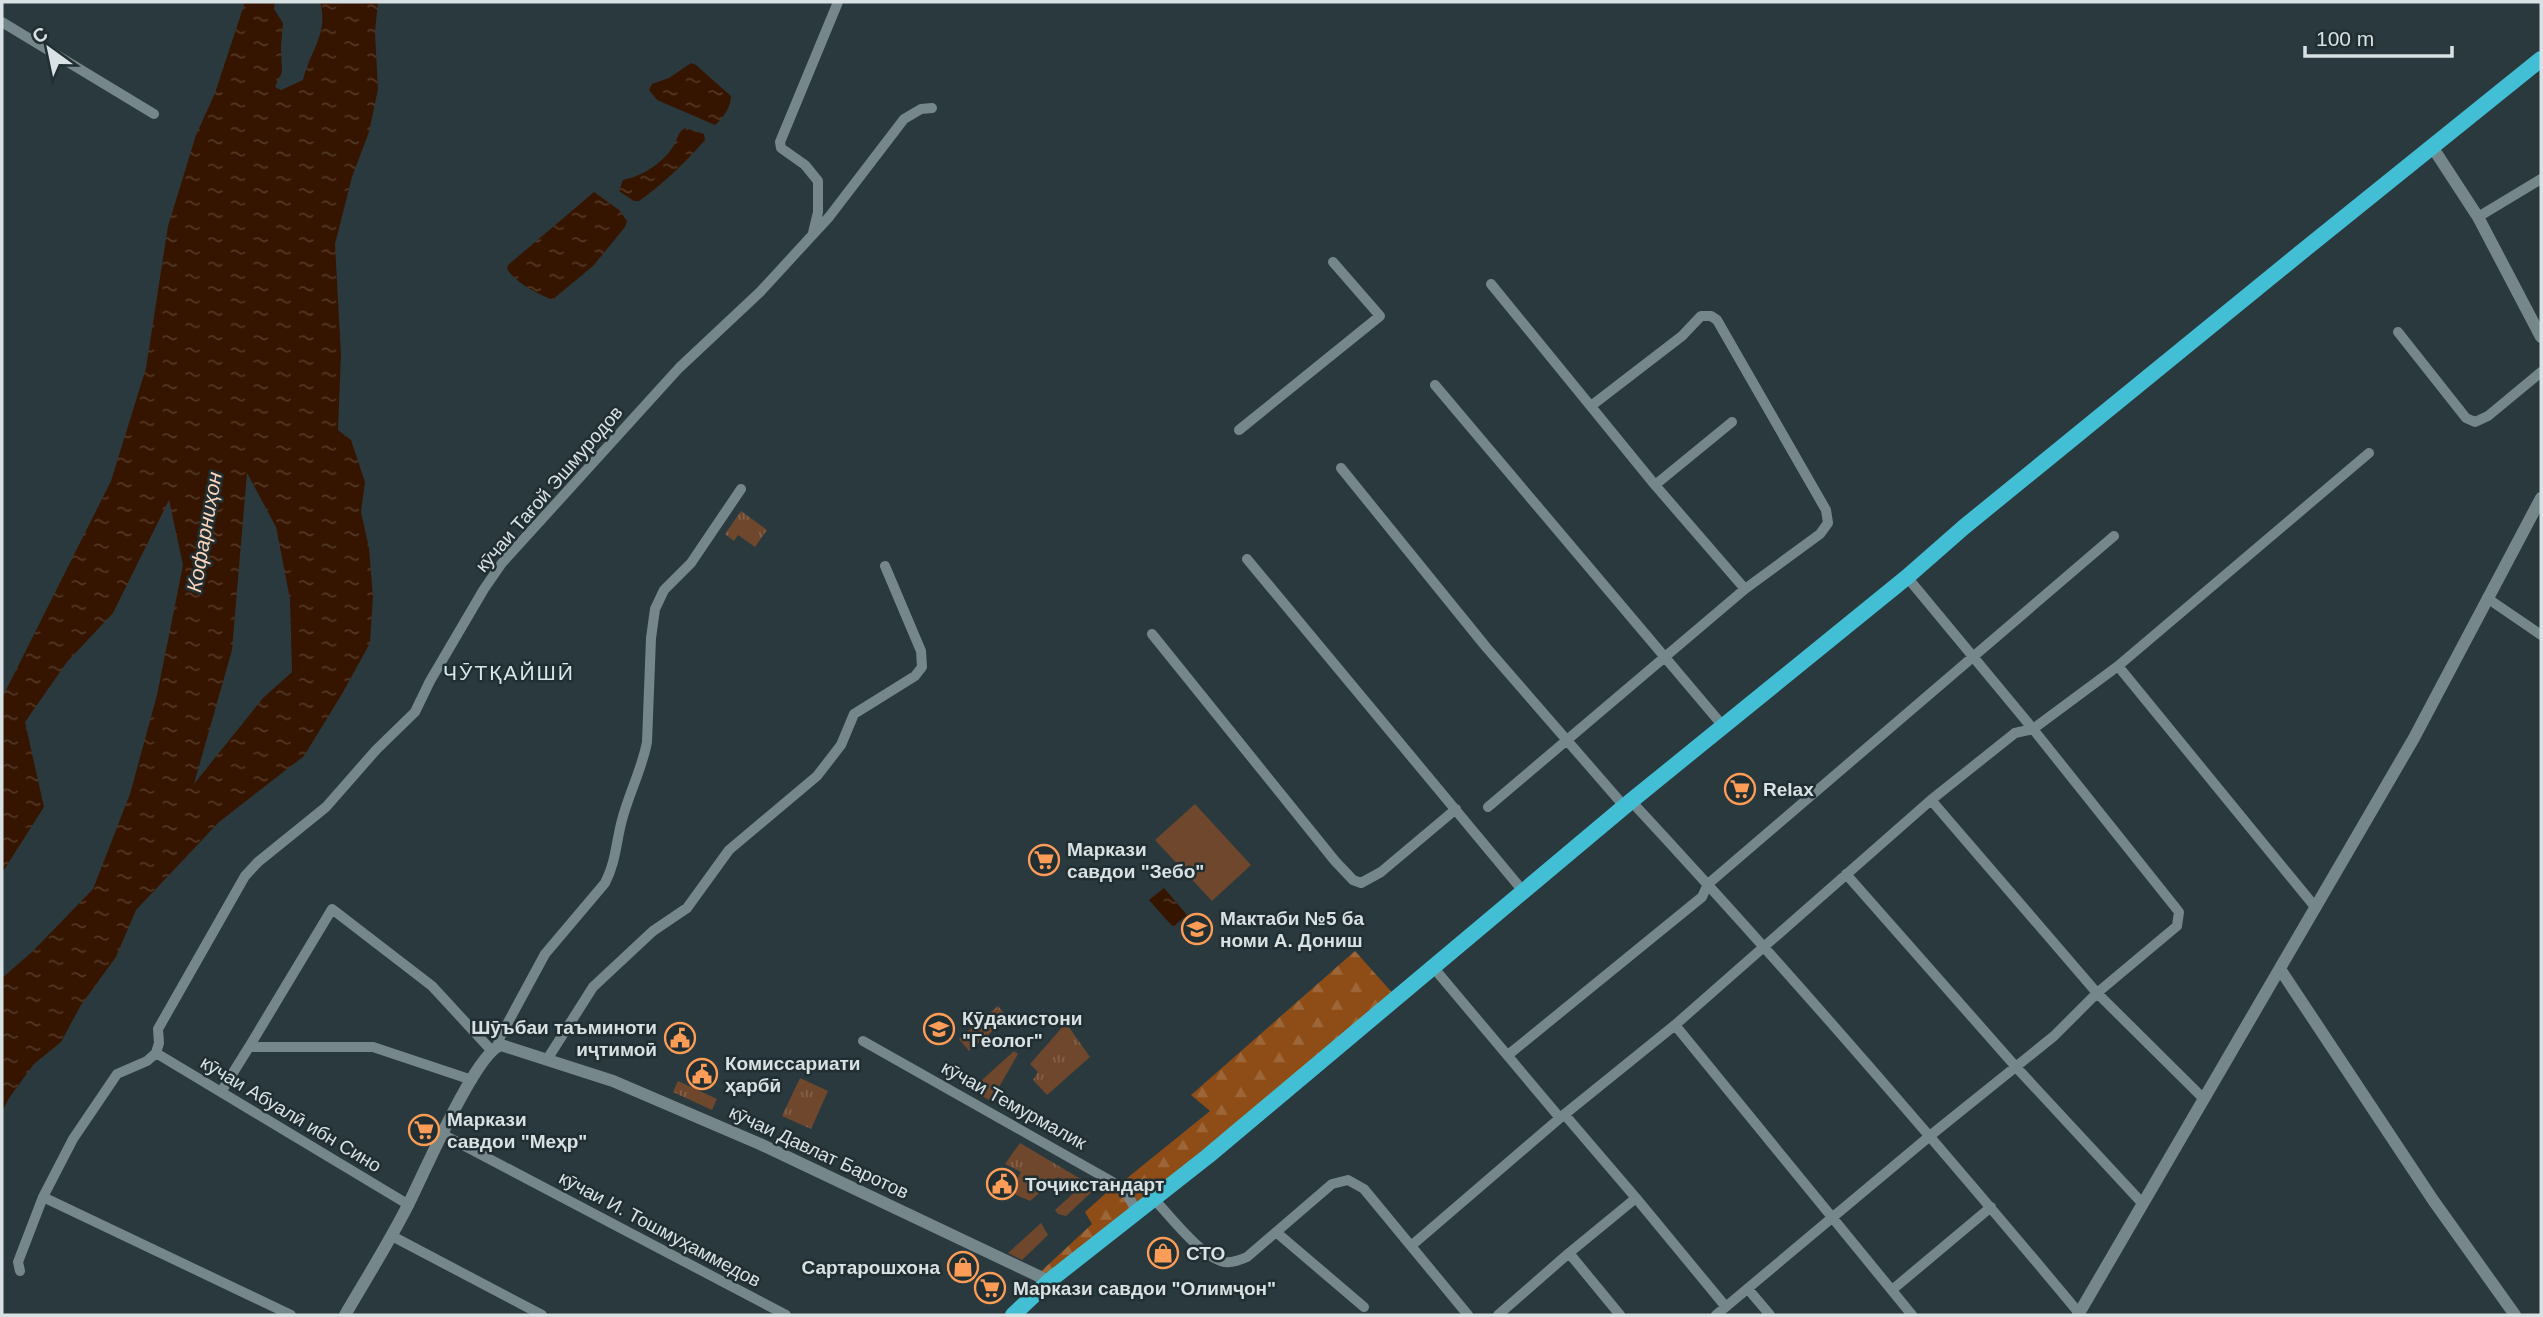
<svg xmlns="http://www.w3.org/2000/svg" width="2543" height="1317" font-family="Arial,sans-serif">
<style>
.grass{fill:url(#grass-tufts)}
.forest{fill:url(#forest-firs)}
.pitch{fill:#6f472c}
.water{fill:url(#water-ripples);fill-rule:evenodd}
.lines{fill:none;stroke-linecap:round;stroke-linejoin:round}
.minor{stroke:#76878b;stroke-width:10}
.tertiary{stroke:#76878b;stroke-width:12}
.trunk{stroke:#42bfd4;stroke-width:16}
.labels{text-anchor:middle;dominant-baseline:central;stroke-width:5;stroke-linejoin:round;paint-order:stroke}
.street-label{font-size:19px;fill:#d8e1e3;stroke:#212f32}
.poi-label{font-size:19px;font-weight:bold;fill:#d8e1e3;stroke:#212f32;text-anchor:start}
.water-label{font-size:21px;font-style:italic;fill:#fdd6bc;stroke:#212f32}
.neighbourhood-label{font-size:21px;letter-spacing:2px;fill:#d4e7eb;stroke:#212f32}
</style>
<defs>
<pattern id="grass-tufts" width="24" height="20" patternUnits="userSpaceOnUse" patternTransform="scale(1.75)"><rect width="24" height="20" fill="#6f472c"/><path d="M3 7l-1-3M5 7V3M7 7l1-3M15 17l-1-3M17 17v-4M19 17l1-3" fill="none" stroke="#83614a"/></pattern>
<pattern id="forest-firs" width="22" height="20" patternUnits="userSpaceOnUse" patternTransform="scale(1.75)"><rect width="22" height="20" fill="#8e4c16"/><path d="M5 1l3.5 6h-7zM16 11l3.5 6h-7z" fill="#9d6638"/></pattern>
<pattern id="water-ripples" width="26" height="14" patternUnits="userSpaceOnUse" patternTransform="scale(1.75)"><rect width="26" height="14" fill="#361500"/><path d="M2 4q2-2 4 0t4 0M15 11q2-2 4 0t4 0" fill="none" stroke="#523725"/></pattern>
</defs>
<rect width="100%" height="100%" fill="#2a393d"/>
<!-- grass -->
<path class="grass" d="M741 511 767 530 755 547 738 535 734 541 725 534Z
M998 1006 1008 1018 969 1051 959 1039Z
M1066 1023 1090 1057 1047 1095 1033 1080 1038 1072 1030 1064Z
M800 1078 828 1091 811 1129 782 1116Z
M678 1081 717 1099 712 1110 673 1092Z
M1020 1143 1084 1181 1072 1192 1058 1177 1030 1201 1010 1192 1021 1172 1005 1164Z
M1088 1180 1098 1186 1066 1216 1058 1214 1055 1210Z
M1041 1223 1048 1235 1022 1260 1008 1253Z"/>
<!-- forest -->
<path class="forest" d="M1355 951 1396 997 1138 1207 1121 1183 1210 1111 1191 1095Z
M1116 1184 1137 1212 1049 1281 1036 1276 1092 1224 1085 1212Z"/>
<!-- pitch -->
<path class="pitch" d="M1195 804 1251 865 1212 901 1155 840Z
M1014 1051 1018 1054 991 1101 971 1090Z"/>
<!-- water -->
<path class="water" d="M245 2H275L274 9 283 23 281 47 282 72 275 87 281 90 303 80C310 51 329 33 320 2H378L375 32 378 89 369 132 352 177 335 244 341 354 338 430 351 440 365 482 361 512 369 548 373 597 370 643 342 694 304 756 219 822 136 910 116 957 81 1005 61 1042 34 1064 9 1098 2 1112V978L33 951 93 889 130 794 157 695 183 565 169 500 113 613 67 662 25 722 44 807 2 873V698L111 481 146 368 168 226 196 135 215 93ZM247 473 276 527 290 599 292 672 263 698 194 784 232 650Z
M691 63 696 65 731 96C731 107 723 118 715 125L657 100 649 90 652 84 669 78Z
M685 128 704 134 705 140C686 162 662 185 639 201H634L619 191 623 180C643 176 667 161 676 141 679 134 679 132 685 128Z
M594 192 619 210 627 221 625 227 593 266 552 300C537 293 516 283 507 269L508 265Z
M1164 888 1187 915 1173 927 1149 900Z"/>
<g class="lines">
<!-- minor -->
<path class="minor" d="M2 22 154 114
M2478 217 2541 179
M813 233 818 212V181L805 165 781 148 780 142 838 2
M1491 284 1655 485 1745 589
M2398 332 2466 418 2475 422 2488 416 2541 372
M1435 385 1723 726
M1239 430 1380 316 1333 262
M1341 468 1486 647 1624 806
M1655 485 1732 422
M1247 559 1523 891
M1907 577 2033 729 2118 666 2369 453
M2487 598 2541 635
M1152 634 1335 861 1353 880 1361 883 1381 872 1456 809
M2118 666 2316 908
M1931 800 2097 993 2204 1099
M1631 801C1785 967 1934 1139 2079 1313
M1488 807 1745 589 1820 534 1828 523 1826 510 1717 320 1711 316H1701L1682 336 1591 406
M1846 874 2016 1067 2143 1204
M1433 967 1560 1118
M1675 1025 1912 1315
M863 1041 1111 1181 1126 1192 1137 1212
M498 1045 499 1039 545 954 605 883C616 862 616 842 622 820 629 793 642 769 647 742L651 638 655 609 664 590 691 563 741 489
M156 1053 409 1205
M1508 1055 1702 897 1708 884 2114 536
M548 1058 593 987 653 931 687 908 729 850 817 776 841 745 854 714 915 676 922 667 921 651 885 566
M472 1080 373 1047H249L332 909 432 986 491 1050
M221 1092 249 1047
M442 1134 786 1315
M43 1197 291 1315
M1636 1198 1726 1307
M1154 1199C1170 1216 1202 1258 1225 1262 1233 1263 1240 1260 1247 1257L1332 1184 1348 1180 1364 1189 1411 1246 1560 1118 1675 1025 1931 800 2015 733 2033 729 2179 912 2177 926 2097 993 2054 1036 1931 1135 1716 1315
M1276 1232 1364 1307
M392 1236 542 1315
M1411 1246 1468 1315
M1569 1253 1620 1315
M20 1271 18 1262 43 1197 73 1139 117 1074 147 1061 156 1053 159 1043 158 1029 245 876 258 862 326 807 376 750 415 712 430 681 484 589 502 563 679 368 760 292 829 217 904 119 921 109 932 108
M1748 1289 1770 1315
M1892 1290 1991 1207
M1498 1315 1569 1253 1636 1198 1565 1115"/>
<!-- tertiary -->
<path class="tertiary" d="M2433 148 2478 217 2541 337
M2280 969 2433 1200 2515 1315
M345 1315C366 1279 388 1244 407 1207 422 1178 475 1053 501 1045L613 1081 760 1144 1049 1281
M2078 1315 2414 738 2541 498"/>
<!-- trunk -->
<path class="trunk" d="M1013 1315 1049 1281 1208 1156 1631 801 1907 577 1964 527 2299 254 2541 59"/>
</g>
<!-- icons -->
<defs>
<g id="supermarket-ring" transform="scale(1.575)"><circle r="9.5" fill="#212f32" stroke="#fd9c56" stroke-width="1.5"/><path d="M-6-5.5h2.5l.6 2H6L4.5 2H-2.5L-4.4-4H-6ZM-1.5 3.2a1.3 1.3 0 1 0 .1 0ZM3 3.2a1.3 1.3 0 1 0 .1 0Z" fill="#fd9c56"/></g>
<g id="school-ring" transform="scale(1.575)"><circle r="9.5" fill="#212f32" stroke="#fd9c56" stroke-width="1.5"/><path d="M0-5L7-2L0 1L-7-2ZM-4 1L0 2.5L4 1V4Q0 6-4 4Z" fill="#fd9c56"/></g>
<g id="civic-ring" transform="scale(1.575)"><circle r="9.5" fill="#212f32" stroke="#fd9c56" stroke-width="1.5"/><path d="M-.6-6.5H3V-4.5H.6V-3L4-1V1h2V6H-6V1h2V-1L-.6-3ZM-1.2 2.5V6h2.4V2.5Z" fill="#fd9c56"/></g>
<g id="shop-ring" transform="scale(1.575)"><circle r="9.5" fill="#212f32" stroke="#fd9c56" stroke-width="1.5"/><path d="M-5-2.5h2.3a2.7 3.5 0 0 1 5.4 0H5L5.5 6h-11ZM-1.5-2.5h3a1.5 2.3 0 0 0-3 0Z" fill="#fd9c56"/></g>
</defs>
<g fill-rule="evenodd">
<use href="#supermarket-ring" x="1740" y="789"/>
<use href="#supermarket-ring" x="1044" y="860"/>
<use href="#school-ring" x="1197" y="929"/>
<use href="#school-ring" x="939" y="1029"/>
<use href="#civic-ring" x="680" y="1038"/>
<use href="#civic-ring" x="702" y="1074"/>
<use href="#supermarket-ring" x="424" y="1130"/>
<use href="#civic-ring" x="1002" y="1184"/>
<use href="#shop-ring" x="1163" y="1253"/>
<use href="#shop-ring" x="963" y="1267"/>
<use href="#supermarket-ring" x="990" y="1288"/>
</g>
<g class="labels">
<!-- street labels -->
<g class="street-label">
<text transform="translate(549 489) rotate(-49)">кӯчаи Тағой Эшмуродов</text>
<text transform="translate(1014 1105) rotate(29)">кӯчаи Темурмалик</text>
<text transform="translate(291 1114) rotate(31)">кӯчаи Абуалӣ ибн Сино</text>
<text transform="translate(819 1152) rotate(25)">кӯчаи Давлат Баротов</text>
<text transform="translate(660 1229) rotate(28)">кӯчаи И. Тошмуҳаммедов</text>
</g>
<!-- poi labels -->
<g class="poi-label">
<text x="1763" y="789">Relax</text>
<text x="1067" y="849">Маркази<tspan x="1067" dy="22">савдои "Зебо"</tspan></text>
<text x="1220" y="918">Мактаби №5 ба<tspan x="1220" dy="22">номи А. Дониш</tspan></text>
<text x="962" y="1018">Кӯдакистони<tspan x="962" dy="22">"Геолог"</tspan></text>
<text x="657" y="1027" text-anchor="end">Шӯъбаи таъминоти<tspan x="657" dy="22">иҷтимоӣ</tspan></text>
<text x="725" y="1063">Комиссариати<tspan x="725" dy="22">ҳарбӣ</tspan></text>
<text x="447" y="1119">Маркази<tspan x="447" dy="22">савдои "Меҳр"</tspan></text>
<text x="1025" y="1184">Тоҷикстандарт</text>
<text x="1186" y="1253">СТО</text>
<text x="940" y="1267" text-anchor="end">Сартарошхона</text>
<text x="1013" y="1288">Маркази савдои "Олимҷон"</text>
</g>
<!-- water labels -->
<g class="water-label">
<text transform="translate(204 532) rotate(-80)">Кофарниҳон</text>
</g>
<!-- neighbourhood labels -->
<g class="neighbourhood-label">
<text x="509" y="672">ЧӮТҚАЙШӢ</text>
</g>
</g>
<!-- border -->
<rect width="2543" height="1317" fill="none" stroke="#d8e1e3" stroke-width="7"/>
<!-- north arrow -->
<g transform="translate(49 49) rotate(327)" stroke="#212f32" stroke-width="5" paint-order="stroke">
<path d="M0-5L12 26L0 18L-12 26Z" fill="#d8e1e3"/>
<text y="-10" font-size="19" font-weight="bold" text-anchor="middle" fill="#d8e1e3">С</text>
</g>
<!-- scale -->
<path d="M2305 46v10h147v-10" fill="none" stroke="#d8e1e3" stroke-width="3.5"/>
<text x="2316" y="46" font-size="21" fill="#d8e1e3" stroke="#212f32" stroke-width="5" paint-order="stroke">100 m</text>
</svg>
